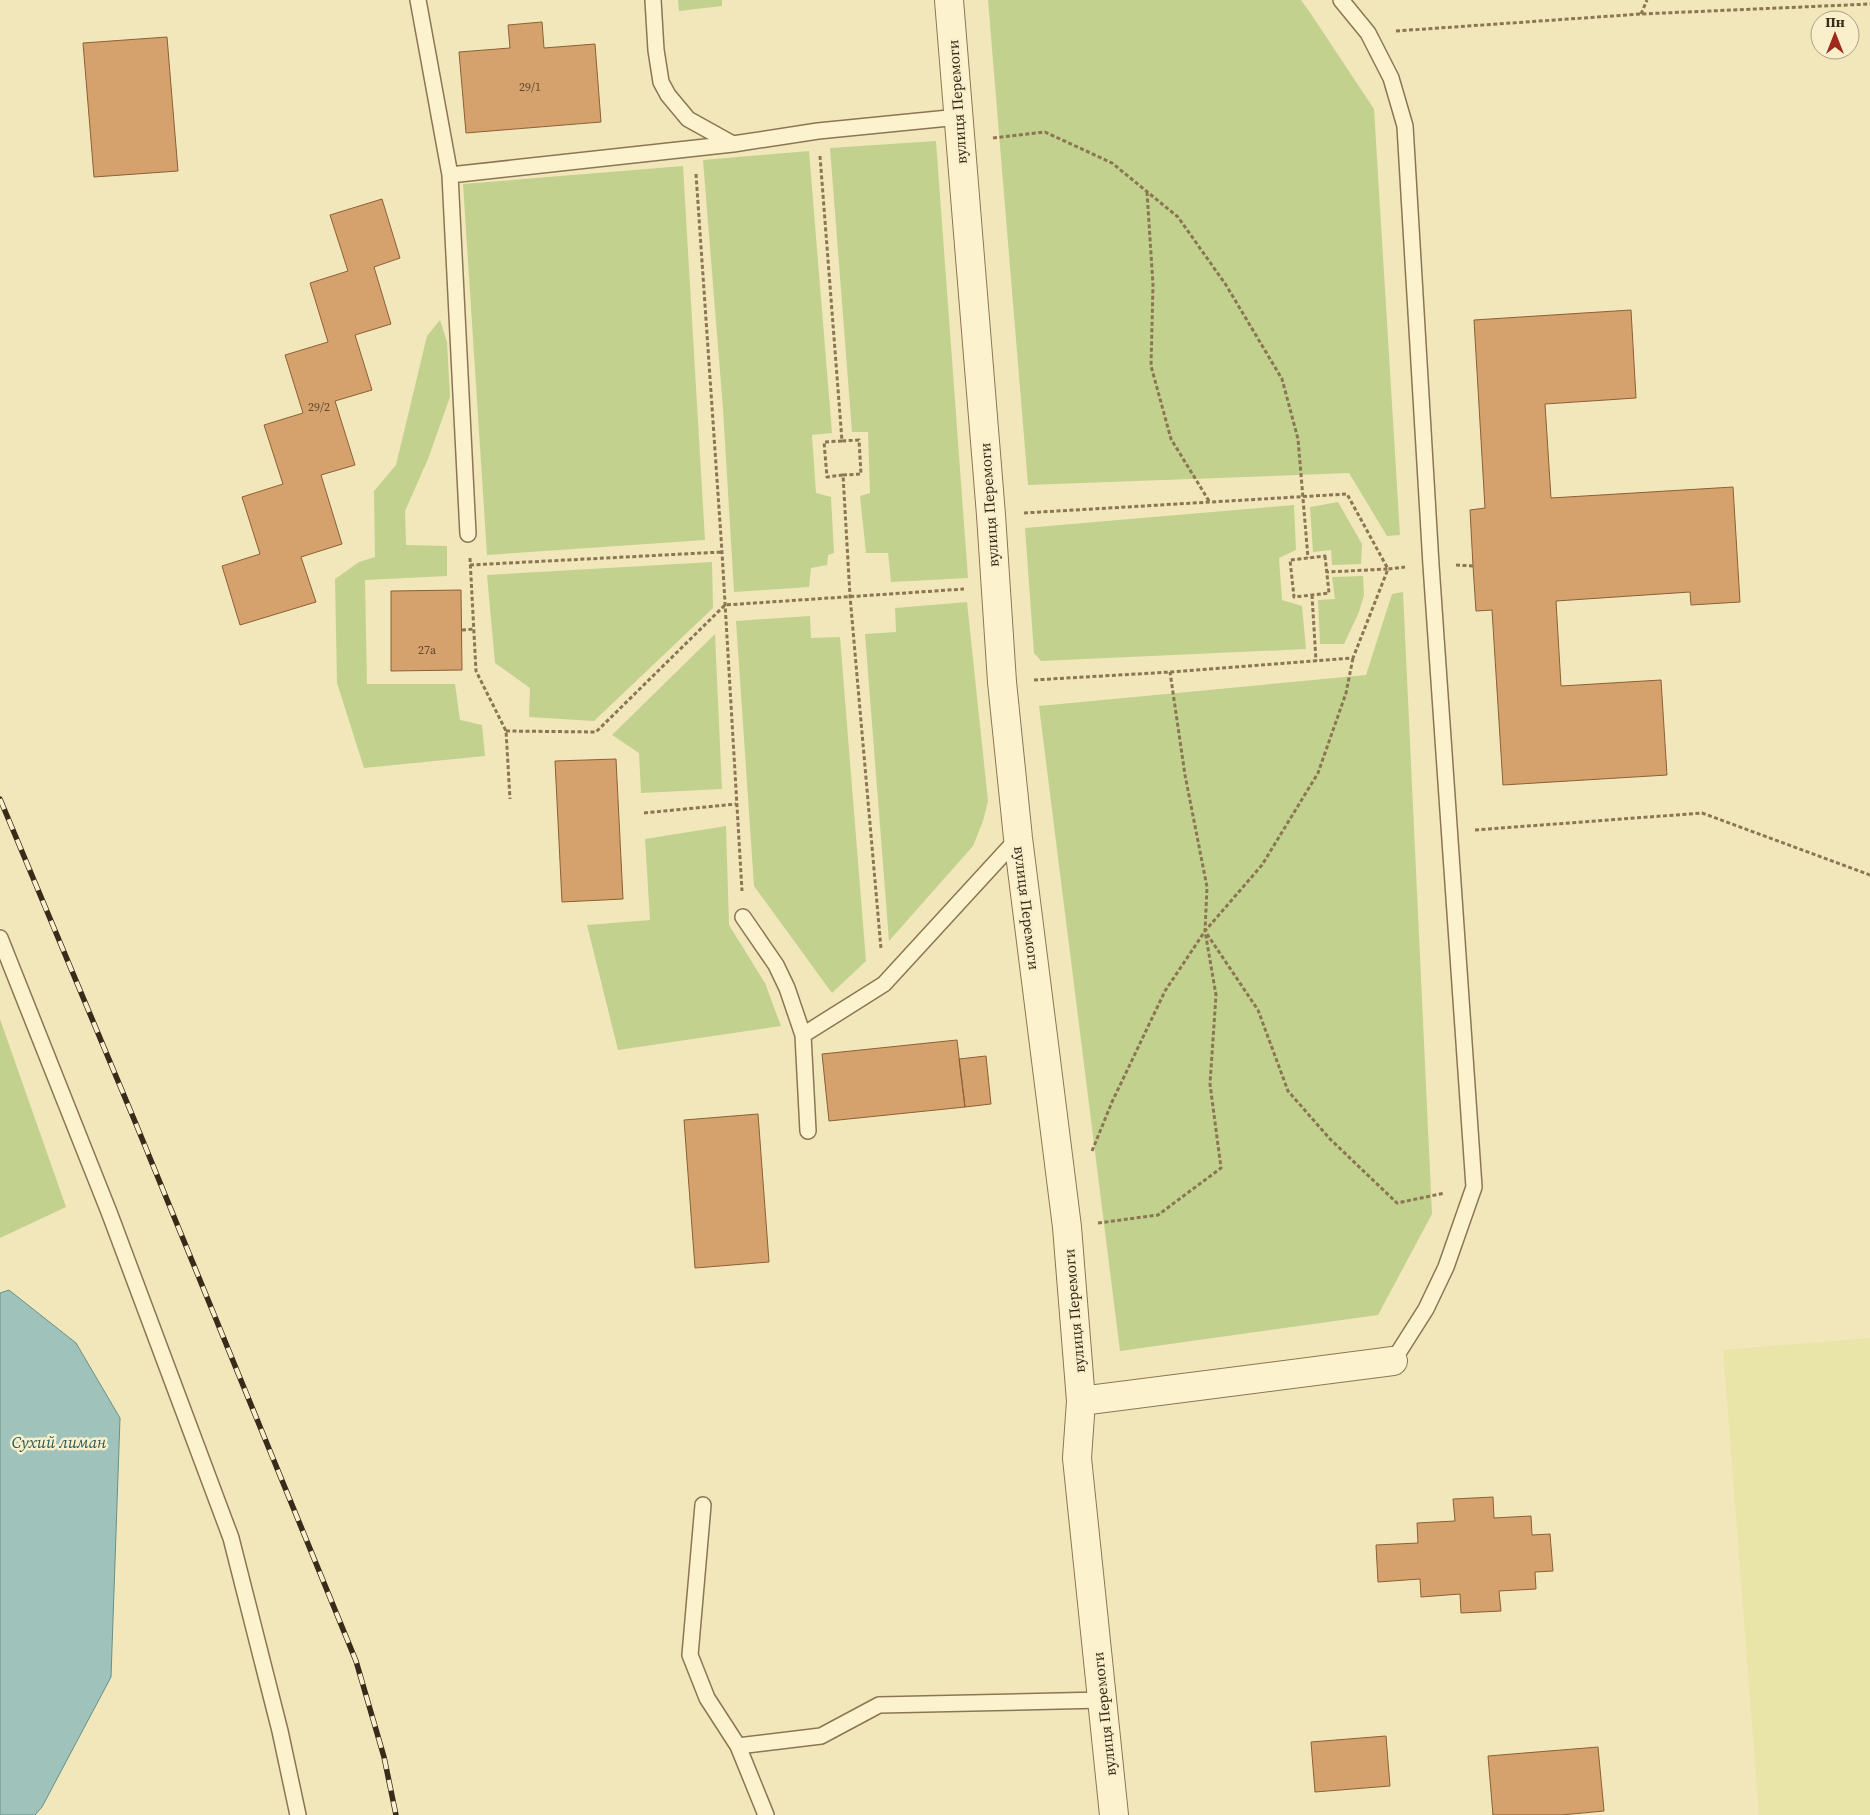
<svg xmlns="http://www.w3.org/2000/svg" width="1870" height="1815" font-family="'Source Serif 4',serif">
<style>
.farmland{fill:#e9e4a7}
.green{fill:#c3d18e}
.water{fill:#9fc2bb;stroke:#66908a}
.building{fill:#d5a16c;stroke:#8c6036}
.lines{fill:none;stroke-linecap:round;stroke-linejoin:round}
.service-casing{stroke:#8b7653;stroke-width:18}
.minor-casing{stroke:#8b7653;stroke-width:30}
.path{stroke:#8b7653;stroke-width:3;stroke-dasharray:4 2.5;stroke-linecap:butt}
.service{stroke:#fcf3ce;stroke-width:15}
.minor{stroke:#fcf3ce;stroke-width:28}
.rail-casing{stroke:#382b19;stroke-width:5.5}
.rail{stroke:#f9f0cb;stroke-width:4;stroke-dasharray:11;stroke-linecap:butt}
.labels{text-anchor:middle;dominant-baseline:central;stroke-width:5;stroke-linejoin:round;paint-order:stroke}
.number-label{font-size:12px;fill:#5f482e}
.street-label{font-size:15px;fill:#382b19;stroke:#f9f0cb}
.water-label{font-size:16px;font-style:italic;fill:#27585a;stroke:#f9f0cb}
</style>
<rect width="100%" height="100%" fill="#f2e7ba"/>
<!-- farmland -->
<path class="farmland" d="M1870 1338V1815H1759L1723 1350Z"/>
<!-- green -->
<path class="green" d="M678 0H722V6L679 11Z
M988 0H1301L1311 14 1374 109 1400 535 1387 536 1349 473 1028 485Z
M936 141 968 578 891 582 888 553H866L860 496 870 493 868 432H852L830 148Z
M809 151 832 433 812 435 816 493 831 497 834 553 828 555 827 565 811 568 809 587 734 592 723 409 703 160Z
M683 166 705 540 487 555 463 184Z
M440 320 447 342 450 397 428 459 405 511 406 545 447 546V576L365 580 367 684H455L460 720 482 725 485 756 364 768 337 683 335 579 359 562 375 557 374 491 396 465 427 336Z
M1338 502 1362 544 1361 564 1332 565 1331 550 1313 552 1310 507Z
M1294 505 1296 550 1279 558 1282 600 1302 606 1306 649 1041 661 1034 653 1025 528Z
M712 562 713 608 594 721 529 717 530 688 495 663 487 575Z
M1363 576 1364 595 1359 612 1344 644H1320L1318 600 1335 599 1332 577Z
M1403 592 1432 1214 1378 1315 1120 1351 1039 706 1366 675 1392 594Z
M967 602 988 801 983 821 973 846 889 941 865 634 896 632 895 608Z
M810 616 811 638 840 637 866 961 832 993 754 886 736 621Z
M715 634 722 789 641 793 639 753 612 735Z
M726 826 729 925 765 983 781 1026 618 1050 587 925 650 920 645 839Z
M0 1019 66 1207 0 1238Z"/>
<!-- water -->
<path class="water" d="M9 1290 76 1343 120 1418 111 1677 42 1807 35 1815H0V1293Z"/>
<!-- building -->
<path class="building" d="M542 22 544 48 595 44 601 122 466 133 459 52 510 48 508 25Z
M167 37 178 171 94 177 83 43Z
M382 199 400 258 374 267 391 324 355 335 372 390 335 401 355 465 321 475 342 544 301 557 316 602 240 625 222 566 260 554 242 497 283 484 264 425 303 413 285 355 328 342 310 283 348 271 330 215Z
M1631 310 1636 398 1545 404 1551 498 1733 487 1740 602 1691 605 1690 592 1556 601 1561 686 1661 680 1667 775 1503 785 1492 610 1476 611 1473 566 1470 510 1485 508 1474 320Z
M461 590 462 670 391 671V591Z
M616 759 623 899 562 902 555 761Z
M957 1040 965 1107 829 1121 822 1054Z
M986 1056 991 1104 965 1107 959 1059Z
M758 1114 769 1262 695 1268 684 1120Z
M1493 1497 1494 1518 1531 1516 1532 1535 1550 1534 1553 1571 1535 1572 1536 1589 1499 1591 1501 1611 1461 1613 1460 1594 1421 1597 1420 1579 1378 1582 1376 1545 1418 1543 1417 1523 1455 1521 1453 1499Z
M1386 1736 1390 1786 1315 1792 1311 1742Z
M1598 1747 1604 1811 1561 1815H1493L1488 1756Z"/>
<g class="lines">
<!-- service casing -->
<g class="service-casing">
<path id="service" d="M418 0 450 175 468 534
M653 0 656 50 661 82 668 95 688 119 733 144 818 131 959 117
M1341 0 1368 33 1391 78 1405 126 1431 565 1474 1187 1446 1267 1426 1309 1393 1361
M450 175 733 144
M743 917 776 965 787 988 803 1035 808 1131
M0 938 109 1212 231 1538 280 1731 298 1815
M803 1035 884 984 1018 838
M703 1505 690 1655 707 1698 738 1746 766 1815
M738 1746 821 1736 879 1705 1102 1700"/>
</g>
<!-- minor casing -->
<g class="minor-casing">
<path id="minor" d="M949 0 991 515 1002 682 1018 838 1067 1227 1081 1401 1077 1458 1114 1815
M1081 1401 1393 1361"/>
</g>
<!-- path -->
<path class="path" d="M1641 14 1647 0
M1396 31 1641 14 1870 4
M993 138 1045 132 1112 163 1178 217 1226 285 1282 379 1298 439 1308 558
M820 156 842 441 859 440 861 474 843 475 850 596 881 949
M696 174 722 552 742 891
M1147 192 1153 285 1151 366 1171 439 1209 501
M842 441 824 442 827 477 843 475
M1024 513 1347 494 1388 569 1405 567
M1325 556 1329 593 1294 597 1290 560Z
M470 558 476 671 506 731 510 799
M470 565 722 552
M1456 565 1473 566
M1312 595 1316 661
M462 630 474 629
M1034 680 1170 672 1353 658 1388 569 1327 572
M506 731 596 732 725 605 964 589
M644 813 736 804
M1475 830 1702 813 1870 875
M1207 934 1258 1010 1288 1091 1330 1139 1397 1203 1445 1193
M1092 1151 1112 1102 1165 991 1205 931 1262 865 1318 773 1346 693 1353 658
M1098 1223 1158 1215 1221 1168 1210 1084 1216 995 1205 931 1207 887 1185 775 1170 672"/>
<!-- service -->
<use href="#service" class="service"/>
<!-- minor -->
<use href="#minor" class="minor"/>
<!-- rail casing -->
<g class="rail-casing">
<path id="rail" d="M0 799 136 1124 356 1661 384 1757 396 1815"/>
</g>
<!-- rail -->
<use href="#rail" class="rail"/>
</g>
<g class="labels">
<!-- number labels -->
<g class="number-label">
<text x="530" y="87">29/1</text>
<text x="319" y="407">29/2</text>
<text x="427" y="650">27а</text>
</g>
<!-- street labels -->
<g class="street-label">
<text transform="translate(957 102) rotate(-94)">вулиця Перемоги</text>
<text transform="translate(989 505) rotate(-94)">вулиця Перемоги</text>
<text transform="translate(1027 908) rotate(83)">вулиця Перемоги</text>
<text transform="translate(1074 1311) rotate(-95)">вулиця Перемоги</text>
<text transform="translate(1104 1714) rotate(-96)">вулиця Перемоги</text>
</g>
<!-- water labels -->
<g class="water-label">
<text x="59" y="1442">Сухий лиман</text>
</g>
</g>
<!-- north arrow -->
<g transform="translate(1835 35)"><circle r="24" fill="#f9f0cb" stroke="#aca184"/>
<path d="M0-4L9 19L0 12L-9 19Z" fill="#a0281d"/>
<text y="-8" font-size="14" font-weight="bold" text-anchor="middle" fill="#382b19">Пн</text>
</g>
</svg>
